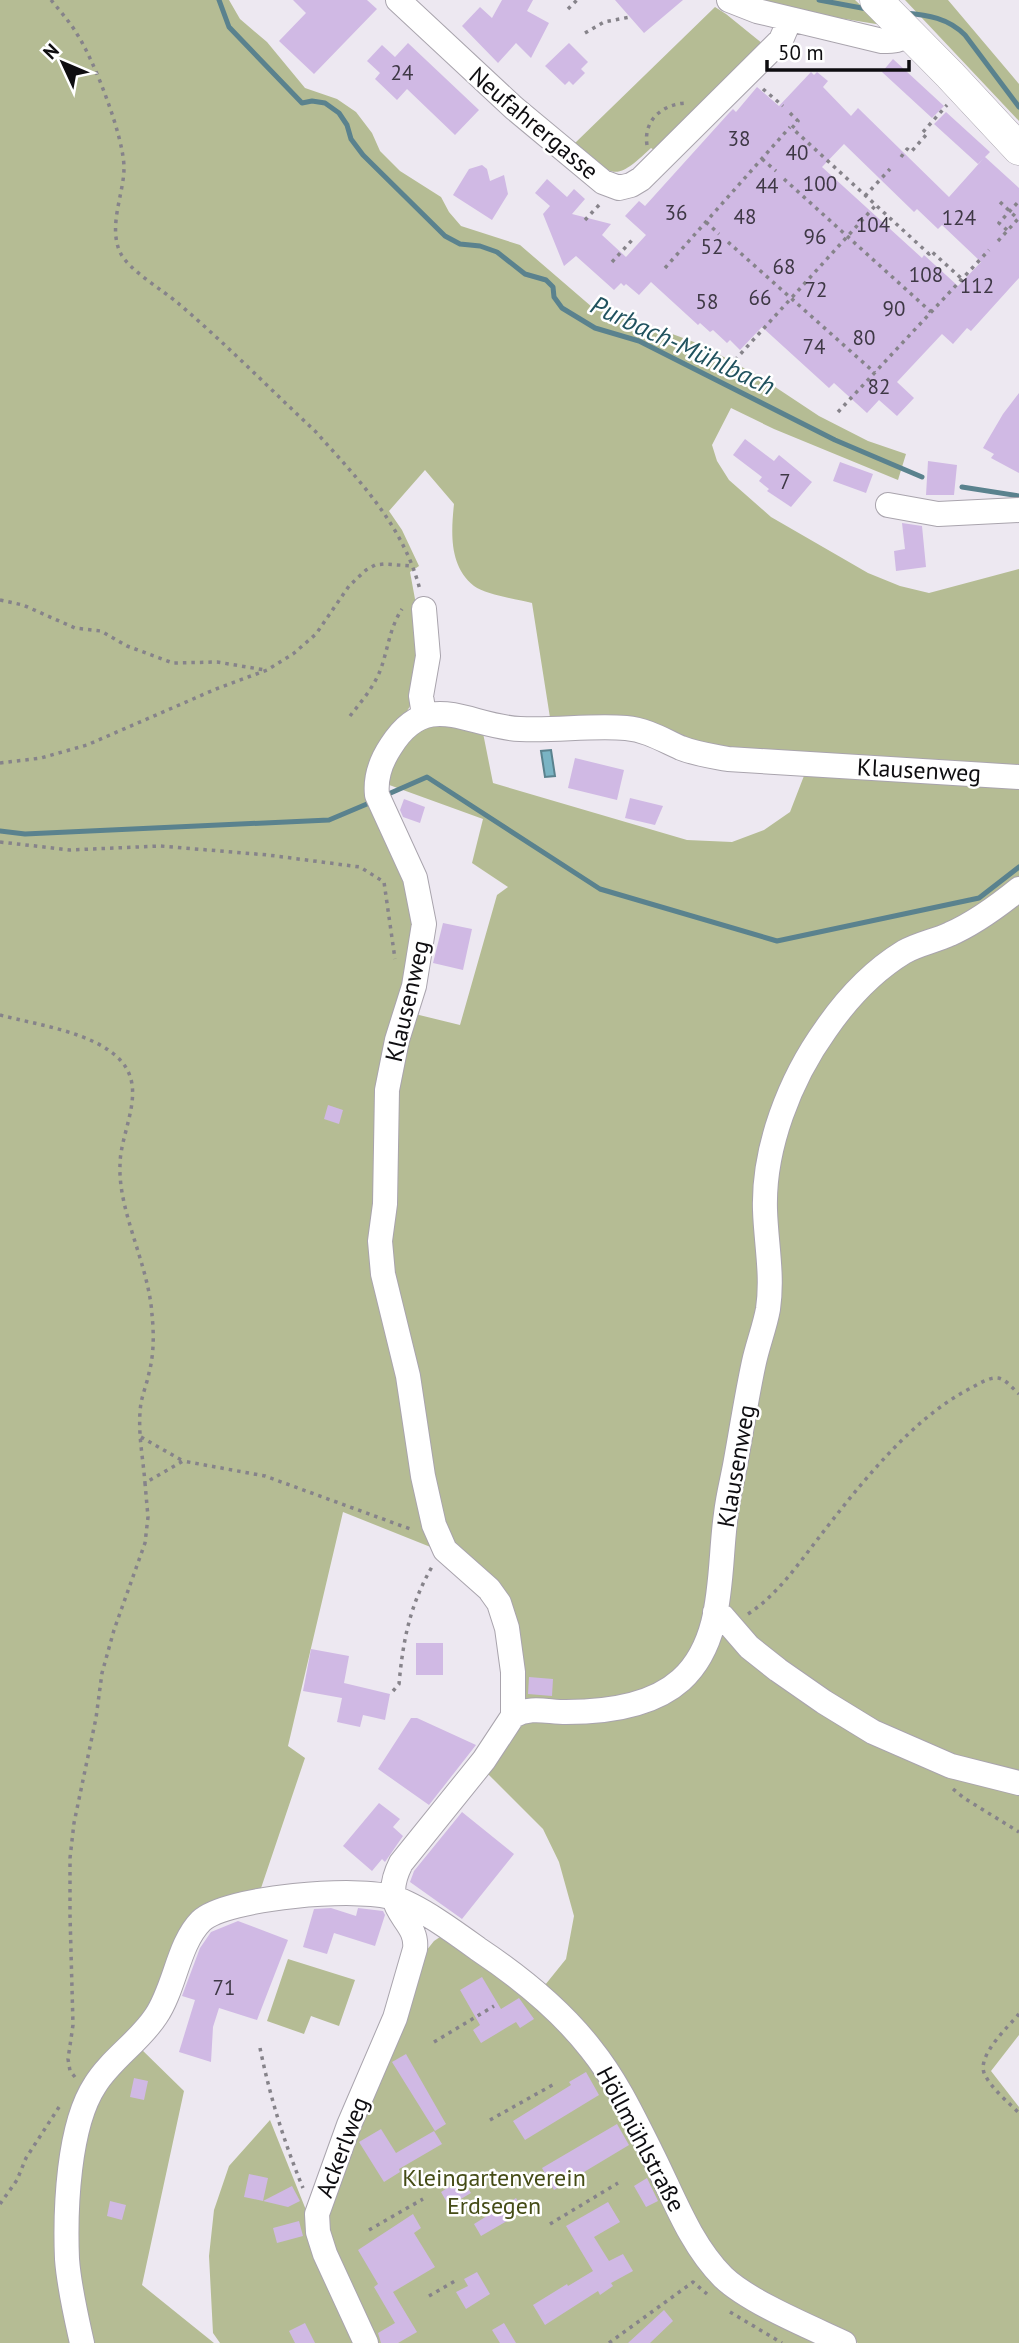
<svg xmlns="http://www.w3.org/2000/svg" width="1019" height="2343" font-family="'PT Sans',sans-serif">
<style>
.green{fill:#b5bc94}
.water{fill:#7ab4c4;stroke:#5a828e;stroke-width:2}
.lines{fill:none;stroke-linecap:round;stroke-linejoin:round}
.stream{stroke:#5a828e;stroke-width:5}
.building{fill:#d0b9e4;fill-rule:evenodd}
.minor-casing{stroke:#a9a4ad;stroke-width:26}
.major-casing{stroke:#a9a4ad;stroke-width:33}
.path{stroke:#86838a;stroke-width:3.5;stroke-dasharray:3.5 5;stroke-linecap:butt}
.minor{stroke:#fff;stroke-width:24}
.major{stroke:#fff;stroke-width:32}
.labels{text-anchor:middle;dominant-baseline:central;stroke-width:5;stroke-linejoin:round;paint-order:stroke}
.number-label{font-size:21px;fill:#3e3845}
.street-label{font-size:24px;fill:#0e0d10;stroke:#fff}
.park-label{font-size:24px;fill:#454c16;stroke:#fff}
.water-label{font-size:26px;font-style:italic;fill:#20525e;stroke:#fff}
</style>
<rect width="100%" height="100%" fill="#ede8f1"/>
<!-- green -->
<path class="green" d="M0 0H229L240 19 267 42 305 88 337 99 356 112 372 133 380 151 400 171 441 197 449 212 461 226 520 245 592 307 621 315 702 345 760 377 819 416 868 441 906 454 898 480 774 429 731 408 712 445 717 461 729 480 771 517 868 573 900 586 929 593 1019 569V771L754 756 551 724 532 603C517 599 486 595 474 586 449 566 451 533 454 504L425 470 389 511 402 530 419 566 410 572 420 626 416 696 373 768 419 913 381 1189 438 1550 343 1512 288 1746 305 1758 258 1897 211 1908 163 1997 87 2114 138 2046 184 2091 142 2285 214 2343H0Z
M753 0H855L882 25 790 10Z
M905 0H948L1019 84V121Z
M715 7 726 14 763 44 654 150 651 148C611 186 614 174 574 144Z
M426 725 482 728 493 783 687 840 732 842 764 830 790 812 807 768 1019 781V883L914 942 790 1081 764 1290 711 1612 683 1671 630 1700 523 1703 519 1655 453 1552 386 1269 390 1095 411 1013 460 1025 497 895 508 887 472 863 483 819 381 782 392 756Z
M1019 895V2035L991 2071 1019 2107V2343H858L741 2286 691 2224 541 1990 566 1959 574 1916 559 1862 543 1829 483 1769 514 1722 645 1705 716 1634 771 1183 807 1067 884 972Z
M446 1933 589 2053 697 2252 835 2343H220L213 2333 209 2256 214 2210 229 2166 270 2120 310 2220 426 1951 434 1941Z
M288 1959 355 1980 339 2026 311 2016 304 2034 267 2021Z"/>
<!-- water -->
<path class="water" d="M551 750 555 776 545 777 541 751Z"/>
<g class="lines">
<!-- stream -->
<path class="stream" d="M219 0 229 27 302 103 312 101 325 103 339 113 347 125 351 139 363 155 445 236 460 244 480 246 497 252 525 274 546 280 553 287 554 297 562 308 595 328 639 341 835 440 922 477
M819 0 867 9
M905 13C928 15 948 18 965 35L1019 107
M962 487 1019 496
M386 795 427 777 600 889 777 941 979 898 1019 867
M0 831 25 834 329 820 374 801"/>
</g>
<!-- building -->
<path class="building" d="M293 0H367L377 9 314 74 279 41 306 13Z
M502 0H533L527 11 549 23 531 58 516 43 498 63 462 26 480 7 492 18Z
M615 0H683L644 33Z
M408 43 479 110 455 135 407 89 397 100 375 79 380 73 367 61 382 45 395 57Z
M569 43 588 62 581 69 585 73 573 85 569 81 565 85 545 66Z
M893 59 944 106 932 118 882 72Z
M811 72 814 75 817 72 828 81 823 87 851 116 858 108 949 197 983 159 978 164 934 124 946 112 990 152 985 157 1019 188V278L971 331 967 328 953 344 942 334 897 382 914 398 897 416 879 400 867 413 834 383 829 388 762 327 740 350 730 340 727 343 713 330 710 332 700 323 698 325 651 282 639 295 626 284 624 286 621 283 614 290 576 256 564 266 543 214 550 206 535 193 547 179 567 197 574 189 585 199 572 214 611 224 602 235 626 257 646 235 625 216 639 201 645 206 729 113 733 109 736 112 757 87 779 106ZM844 144 914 212 917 209 938 229 942 225 981 262 958 286 924 255 922 258 822 167Z
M482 165 487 169 490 181 504 175 508 194 492 220 453 195 469 169Z
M1019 393V473L991 458 994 454 983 448 1003 414Z
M745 439 774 461 779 455 812 482 791 507 767 491 769 489 759 481 762 477 733 455Z
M928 461 957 465 954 495H926Z
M840 462 873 474 866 493 833 481Z
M902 523 922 526 926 567 896 571 894 551 905 549Z
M575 758 624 770 617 800 568 788Z
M630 798 663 806 655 825 625 818Z
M404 799 425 807 420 823 403 817 400 810Z
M443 923 472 929 463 970 433 963Z
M328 1105 343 1110 339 1124 324 1119Z
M416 1643H443V1675H416Z
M311 1649 349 1656 344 1683 390 1694 385 1720 363 1715 360 1727 337 1722 342 1698 303 1691Z
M529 1677 553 1679 552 1696 528 1694Z
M411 1718H417L476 1745 429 1805 378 1769Z
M379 1803 400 1819 393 1827 403 1836 385 1862 382 1859 372 1871 343 1846Z
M462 1812 514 1854 462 1919 410 1882 414 1871Z
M331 1908 356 1916 358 1908 383 1911 385 1915 375 1946 334 1933 327 1954 303 1947 314 1909Z
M238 1921 288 1940 257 2020 219 2008 213 2027 211 2062 179 2052 195 2000 182 1996 200 1948 211 1932Z
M482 1977 501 2009 519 1998 534 2019 520 2028 516 2022 481 2043 473 2030 480 2025 460 1990Z
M406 2054 446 2124 435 2131 392 2062Z
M586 2072 599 2095 525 2140 513 2121 571 2085 569 2082Z
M134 2078 148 2081 144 2100 130 2097Z
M617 2124 629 2145 554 2190 542 2168Z
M381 2129 396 2153 434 2131 442 2144 399 2169 400 2172 384 2182 359 2142Z
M249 2174 268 2178 263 2201 244 2197Z
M647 2178 658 2201 646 2207 634 2186Z
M462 2179 471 2193 449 2206 441 2192Z
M292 2186 300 2201 288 2207 263 2201Z
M516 2198 524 2211 481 2236 474 2224Z
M110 2201 126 2205 122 2220 107 2216Z
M608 2202 620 2222 594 2237 609 2261 623 2254 633 2271 611 2283 613 2286 600 2295 598 2291 545 2325 533 2305 567 2284 568 2286 593 2271 566 2226Z
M413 2214 421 2228 414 2233 435 2267 393 2292 417 2332 398 2343H381L378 2333 395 2323 374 2287 378 2284 358 2250Z
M299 2221 303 2236 277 2243 273 2228Z
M477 2272 490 2294 466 2309 456 2292 468 2286 464 2279Z
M664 2310 673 2321 650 2343H628Z
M305 2323 315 2343H295L289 2331Z
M504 2323 516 2343H500L492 2330Z"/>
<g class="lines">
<!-- minor casing -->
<g class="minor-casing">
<path id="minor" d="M398 0 514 108 603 182 619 188 631 185 641 179 781 40 790 19
M729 0 757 11 882 41C893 41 901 41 909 33
M888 505 938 514 1019 510
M424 609 428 656 421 696 424 715
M715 1612 723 1617 749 1647 778 1670 824 1702 873 1732 951 1766 1019 1783
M513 1716C531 1706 547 1712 566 1712 604 1712 651 1707 681 1680 726 1639 718 1568 726 1514 728 1495 733 1478 736 1460 742 1427 747 1394 754 1362 758 1344 765 1326 768 1309 773 1275 766 1243 765 1210 763 1148 790 1079 826 1029 846 1000 873 971 904 952 918 944 935 941 950 934 975 923 998 906 1019 889
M82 2343C76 2316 69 2287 67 2259 65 2210 68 2126 95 2085 111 2059 139 2042 156 2016 175 1988 178 1944 201 1921 226 1897 360 1886 394 1898 419 1906 456 1933 478 1949 520 1977 560 2009 591 2049 616 2080 633 2116 651 2152 672 2193 689 2243 723 2277 749 2302 810 2327 844 2343
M366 2343 325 2254 318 2232 317 2214 349 2125 395 2018 415 1949C419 1917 376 1912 401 1863L484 1760 513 1716V1672L507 1628 499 1603 489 1589 445 1550 434 1525 423 1476 408 1376 383 1274 380 1241 385 1204 387 1090 397 1040 414 986 424 924 415 878 377 795C375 777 381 761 391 746 428 687 468 727 520 729 555 731 591 725 626 728 647 730 663 740 681 748 696 754 712 756 728 759L1019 777"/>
</g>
<!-- major casing -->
<g class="major-casing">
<path id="major" d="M876 0 950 75 1019 149"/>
</g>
<!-- path -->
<path class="path" d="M51 0C60 11 70 22 77 34 94 60 124 137 124 168 124 193 108 226 120 252 128 270 163 290 179 304 226 344 270 389 315 431 358 479 404 526 420 590
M568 9 577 0
M585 33 604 22 630 17
M763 89 783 106
M790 113 798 121 792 128 929 254 931 251 962 279
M923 132 947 105
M647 145C643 120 663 104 686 103
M901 157 907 149 911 152 926 135
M762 159 776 171
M784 179 931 312
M865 196 890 169
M585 220 600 204
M706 222 719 234
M1007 230 999 223 1019 201
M998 241 1018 219 1000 202
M728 242 875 373
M612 262 633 239
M665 268 790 127
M735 360 875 206
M838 412 989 250
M0 600 23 605 75 628 101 631 127 646 173 663 217 662 265 670
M350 716C361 702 373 688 380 671 388 650 389 629 402 609
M0 763 41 758 87 745 216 689 267 670 293 654 316 634 349 586 366 570 375 565 384 564 413 566
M0 842 70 850 160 846 268 855 360 867 384 882 395 959
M0 1015C37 1025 96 1032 122 1062 147 1092 120 1132 120 1165 118 1212 149 1265 152 1315 154 1334 154 1354 149 1373 147 1383 143 1393 141 1403 137 1430 143 1457 145 1483
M141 1437 183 1461
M748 1614C777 1595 796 1567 817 1540 858 1487 912 1417 973 1387 980 1383 990 1377 998 1378 1006 1379 1013 1389 1019 1394
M393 1691 399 1684C403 1640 410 1604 433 1565
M953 1789 964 1798 1019 1832
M1019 2014C1008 2027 975 2057 985 2075 992 2089 1008 2102 1019 2113
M434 2042 494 2006
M260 2048C270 2097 284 2142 303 2188
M75 2077 70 2071 68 2059 73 2025 70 1915V1858L74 1823 96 1718 102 1673 114 1630 145 1543 148 1517 145 1483 183 1461 265 1476 413 1530
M490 2120 556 2083
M0 2204 17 2180 26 2158 61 2104
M550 2224 618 2183
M369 2230 423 2199
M429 2296 455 2281
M730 2312 782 2343
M609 2343 693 2282 707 2294"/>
<!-- minor -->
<use href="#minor" class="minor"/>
<!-- major -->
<use href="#major" class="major"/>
</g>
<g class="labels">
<!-- number labels -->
<g class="number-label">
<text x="402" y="72">24</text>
<text x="739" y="138">38</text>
<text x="797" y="152">40</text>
<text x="820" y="183">100</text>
<text x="767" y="185">44</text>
<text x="676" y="212">36</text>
<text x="745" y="216">48</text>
<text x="959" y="217">124</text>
<text x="873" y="224">104</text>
<text x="815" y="236">96</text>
<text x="712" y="246">52</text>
<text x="784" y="266">68</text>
<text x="926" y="274">108</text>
<text x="977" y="285">112</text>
<text x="816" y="289">72</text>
<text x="760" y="297">66</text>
<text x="707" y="301">58</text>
<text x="894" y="308">90</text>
<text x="864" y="337">80</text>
<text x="814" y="346">74</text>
<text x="879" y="386">82</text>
<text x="785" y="481">7</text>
<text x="224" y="1987">71</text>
</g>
<!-- street labels -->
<g class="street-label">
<text transform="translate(534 123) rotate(40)">Neufahrergasse</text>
<text transform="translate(919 770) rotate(3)">Klausenweg</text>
<text transform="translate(407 1001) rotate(-77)">Klausenweg</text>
<text transform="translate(736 1466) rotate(-80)">Klausenweg</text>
<text transform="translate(641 2139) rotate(62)">Höllmühlstraße</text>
<text transform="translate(342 2147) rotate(-69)">Ackerlweg</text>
</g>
<!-- park labels -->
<g class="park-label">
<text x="494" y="2177">Kleingartenverein<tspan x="494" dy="28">Erdsegen</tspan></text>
</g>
<!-- water labels -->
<g class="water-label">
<text transform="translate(683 345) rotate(25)">Purbach-Mühlbach</text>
</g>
</g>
<!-- north arrow -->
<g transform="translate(63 63) rotate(314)" stroke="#ffffff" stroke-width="5" paint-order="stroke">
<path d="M0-5L12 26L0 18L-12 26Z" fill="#0e0d10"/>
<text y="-10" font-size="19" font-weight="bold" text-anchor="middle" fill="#0e0d10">N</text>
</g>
<!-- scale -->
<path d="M767 60v10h142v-10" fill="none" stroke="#0e0d10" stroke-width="3.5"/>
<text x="778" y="60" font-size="21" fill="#0e0d10" stroke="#ffffff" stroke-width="5" paint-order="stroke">50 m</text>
</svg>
